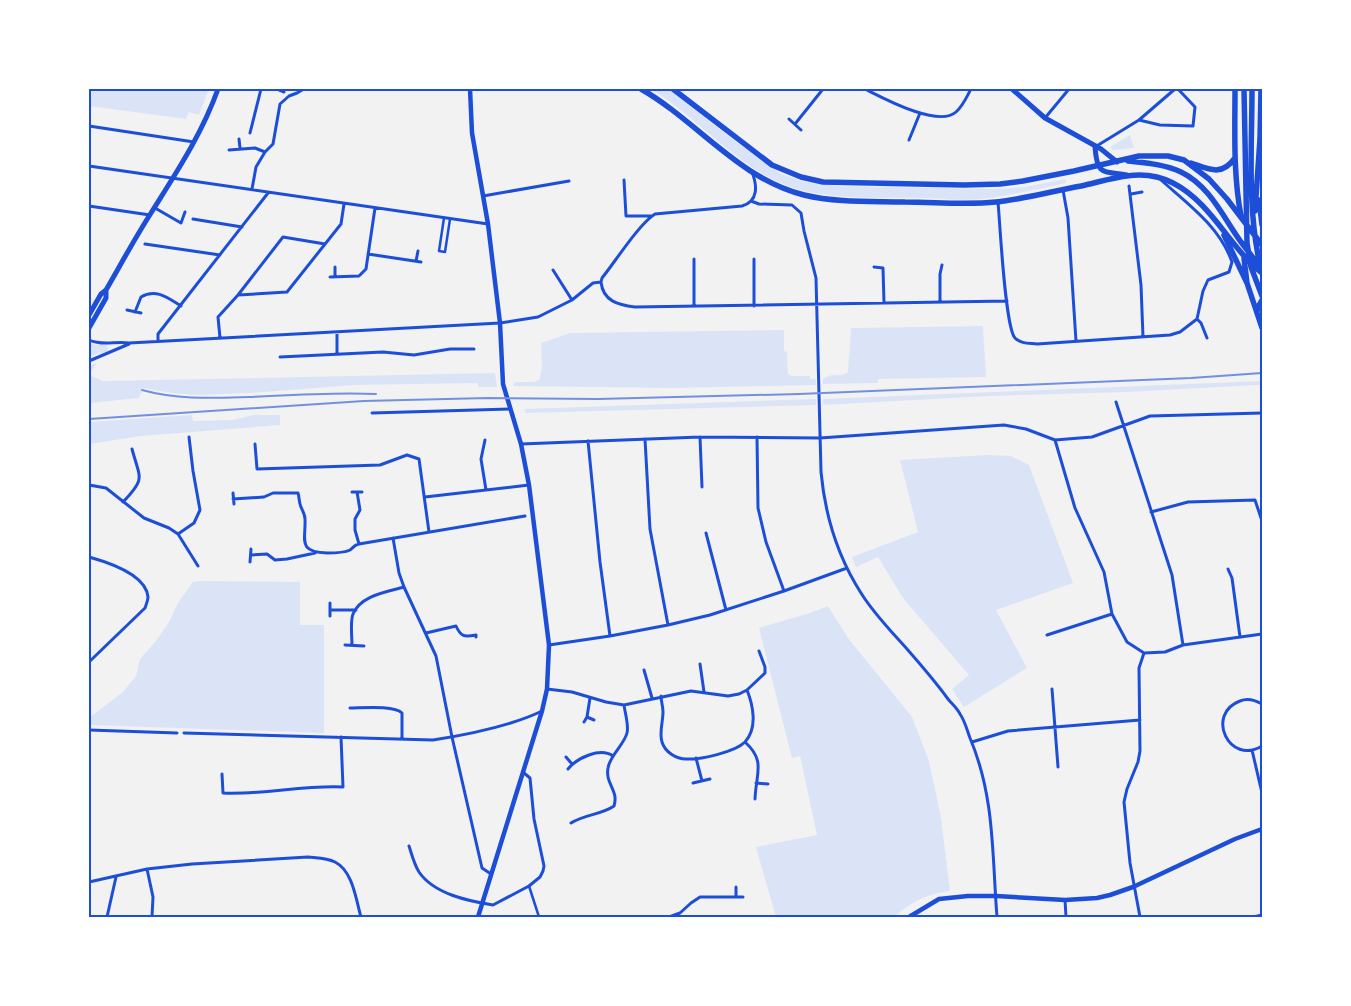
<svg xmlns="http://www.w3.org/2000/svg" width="1351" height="1006" font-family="Inter,sans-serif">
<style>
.green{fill:#dbe4f7}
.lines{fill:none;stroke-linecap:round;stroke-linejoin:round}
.pedestrian{stroke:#1d4ed8;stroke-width:2.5}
.minor{stroke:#1d4ed8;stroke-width:3}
.tertiary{stroke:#1d4ed8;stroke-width:4.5}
.secondary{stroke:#1d4ed8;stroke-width:5}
.trunk{stroke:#1d4ed8;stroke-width:5.5}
.rail{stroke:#7290e2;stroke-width:2}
.neatline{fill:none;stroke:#1d4ed8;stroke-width:2}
</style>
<rect width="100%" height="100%" fill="#f2f2f2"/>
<!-- green -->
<path class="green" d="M89 89H209L199 115 189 112 186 119 89 106Z
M651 89H669L736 142 781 174 805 182 836 186 999 189 1025 187 1065 179 1066 183C1038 189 1009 196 980 199 960 201 939 198 919 198 870 197 814 202 770 178 726 154 693 115 651 89Z
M1130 135 1134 148 1112 150 1111 147 1113 145Z
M983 326 986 377 878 379V383L823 384V379C831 372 841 378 848 372L851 328Z
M784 330V351L787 352 788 374 792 376H810V379H816V385L674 388 513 386 515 382H534L539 380 542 368 541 343 570 333Z
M89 342 95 345H107L108 351 89 357Z
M97 363 89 375 103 381 495 373 497 387H478V383L355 385 250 393 196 395 172 393 143 388 139 398 89 403V366Z
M1262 381V385H1258L1126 392 990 396 823 405V399Z
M816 399V405L526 413 524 409Z
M192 415 193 421 233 420 254 415H280V425L141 436 89 444V422Z
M988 455 1011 456 1029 465 1073 583 996 610 1027 668 964 707 952 689 969 675 903 598 878 557 856 567 852 557 918 532 900 460Z
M201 581 300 582V625H324V733L89 725V718L123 692 136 676 140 659 156 641 169 622 178 603 193 582Z
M828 606 848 638 912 717 929 761 941 818 950 891C927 894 911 902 894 917H776L756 847 817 835 800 756 792 758 759 628 810 613Z"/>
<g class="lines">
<!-- pedestrian -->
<path class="pedestrian" d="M444 218 439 251 445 252 450 219
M529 886 539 917"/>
<!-- minor -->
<path class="minor" d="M277 89 284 92
M865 89C883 98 938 128 956 112 963 106 967 96 971 89
M1045 118 1069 89
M789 119 801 130
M1139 120 1160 125 1193 126 1195 107 1178 89
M795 124 823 89
M89 126 194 142
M250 133 261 89
M239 139 240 148
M909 140 920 113
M1095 147 1139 120 1175 89
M229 150 255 148 265 152
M89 166 488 224
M624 180 626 216H652
M1129 186 1141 285 1143 337
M252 189 256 167 265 152 273 144 280 104 289 96 297 93 304 89
M1063 190 1068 218 1076 341
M1131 194 1142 192
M483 196 569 181
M751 201 759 204 792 205 801 213 804 231 816 278 821 472C825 515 838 557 861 593 874 614 891 631 907 649 921 665 935 681 948 699 952 704 957 708 960 714 965 721 967 730 970 738 995 797 992 855 997 917
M998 202C1000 223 1005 327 1015 338 1021 344 1029 343 1037 344L1170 335 1180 332 1197 319 1203 291 1208 280 1229 272 1232 262C1220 227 1188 204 1161 180
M89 206 150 215
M155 208 181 223 185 212
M193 219 242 227
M145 244 220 255
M368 254 421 262
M694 259V305
M754 259V306
M416 261 418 251
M335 267V277
M874 267 883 268 884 303
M553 270 572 300
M330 277 359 276 366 269 375 208
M601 282C603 301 618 305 635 307L1007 301
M601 282 602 278C615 262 639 224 655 214L742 206C759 201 757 185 752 172
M238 295 287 292 341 224 344 204
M940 302V274L942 265
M127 310 141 313
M135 312 141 297C156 288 168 298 181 306
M1197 319 1201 323 1207 338
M337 332V353
M220 338 218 317 238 295 283 237 325 244
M89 340C101 346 116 341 129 343L500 323 538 317 572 300 593 283 601 282
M158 341V334L268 193
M280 357 383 352 414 355 450 349H474
M89 361 129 344
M1116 402 1172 575 1183 645
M372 413 510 409
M700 437 702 487
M757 437 758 508 766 542 784 591
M645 439 650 529 668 625
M485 440 481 459 486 490
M1055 440 1075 508 1104 572 1112 614 1127 642 1144 653
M588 441 600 562 610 636
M255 444 257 469 380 465 407 455 419 459 429 532
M521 444 700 437 820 438 1004 425 1026 429 1055 440 1092 437 1150 416 1262 413
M89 485 106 488 144 518 169 528 178 534 198 566
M352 492H362
M357 492 360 510 355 519V530L359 544
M233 493 234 504
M425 497 529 485
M233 499 264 497 273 493H298C299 496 299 500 300 504 301 509 305 513 305 519 306 540 297 552 327 553 333 553 344 553 350 550 354 547 354 545 359 544L525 516
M123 502C146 478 140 479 132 449
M1151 512 1188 502 1255 500 1262 521
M706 533 726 610
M178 534 194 523 200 510 193 471 189 437
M393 538 399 573 404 587 436 656 452 737 482 868 491 874
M251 555 267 554 275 560 287 559 315 553
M89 557C107 562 146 574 148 597 148 600 146 605 145 608L89 662
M250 562 251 549
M1228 569 1232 578 1240 637
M330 610H356
M330 616V603
M426 633 456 626C461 637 464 637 476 635V637
M1047 635 1112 614
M345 645 364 646
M352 645C352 636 350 622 353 614 361 595 387 592 404 587
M549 645 610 636 668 625 710 615 784 591 847 568
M700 664 704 692
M644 670 652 698
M547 689 572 692 606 702 624 705 691 691 728 696 739 694 747 690 765 673V667L759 651
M1052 689 1058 767
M661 696C661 701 663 706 663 712 663 721 659 734 662 742 665 752 676 759 686 759 700 760 735 752 745 742 758 728 753 705 747 690
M590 698 587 717 594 720
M1262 704C1255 700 1247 698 1240 701 1205 714 1229 766 1262 746
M350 708C362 708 394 705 402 713V739
M584 722 587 717
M89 730 177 733
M184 733 433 740C465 735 513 725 542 711
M745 742C766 761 756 773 755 799
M972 742 1008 731 1140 720
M1252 750 1262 793
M566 757 572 764
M696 758 702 781
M568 769C577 758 600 747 613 756
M222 774 223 793C263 795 303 785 343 787L341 737
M693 783 710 779
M756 783 768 784
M571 823C585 814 601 815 614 806 619 790 605 784 608 768 610 755 624 745 627 733 629 725 625 713 624 705
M409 846C412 855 414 864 419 872 434 894 468 901 493 905L529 886 540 877 543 871 544 866 534 819 530 778 524 773
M147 869 153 897 152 917
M89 882 147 869 192 864 308 857C317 858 327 858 335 862 353 871 356 900 361 917
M736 897H743
M1065 900 1066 917
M107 917 116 877
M669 917 680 913 691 903 700 897H736V887
M1140 917 1130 863 1124 802 1127 789 1138 762 1140 751 1139 668 1144 653 1165 652 1183 645 1262 634
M1253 917 1262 915"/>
<!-- tertiary -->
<path class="tertiary" d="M470 89 472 133 488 224 500 323 503 384 521 444 529 485 549 645 547 689 542 711 478 917
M909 917 939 899 968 896H996L1065 900 1097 898 1110 895 1133 887 1235 839 1262 829"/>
<!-- secondary -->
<path class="secondary" d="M1012 89 1045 118 1101 149 1117 162
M1095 147C1097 176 1103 171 1127 175
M89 315 101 294 106 290C121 264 135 238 151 213 176 173 202 134 218 89
M89 328 106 298V290"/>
<!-- trunk -->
<path class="trunk" d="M641 89C697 121 739 179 804 195 837 203 872 201 905 202 935 202 966 205 996 202 1025 199 1053 191 1081 186 1112 179 1142 167 1173 183 1212 203 1229 247 1262 273
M673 89 772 165 801 177 823 182 964 185 1000 184 1023 181 1074 171 1139 156H1168L1184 160 1209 179 1227 199 1262 245
M1235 89C1235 131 1233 174 1241 216
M1244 89 1247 243 1251 267 1262 296
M1252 89C1252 147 1247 207 1260 265
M1128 161C1146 163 1164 164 1181 172 1210 186 1223 217 1241 242 1248 251 1255 260 1262 270
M1191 163C1209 169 1221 177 1235 158
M1259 200 1262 225
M1255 211 1260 139 1261 89
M1224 235 1247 283 1262 328
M1244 258 1247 283
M1257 311 1258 307 1262 300"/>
<!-- rail -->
<path class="rail" d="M142 390C178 400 213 398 249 397 291 395 334 392 376 394
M89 419 364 401 488 398 598 399 799 394 1191 378 1262 373"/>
</g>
<!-- border -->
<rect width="1351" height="1006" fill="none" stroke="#ffffff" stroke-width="180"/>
<rect x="90" y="90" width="1171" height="826" class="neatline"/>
</svg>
